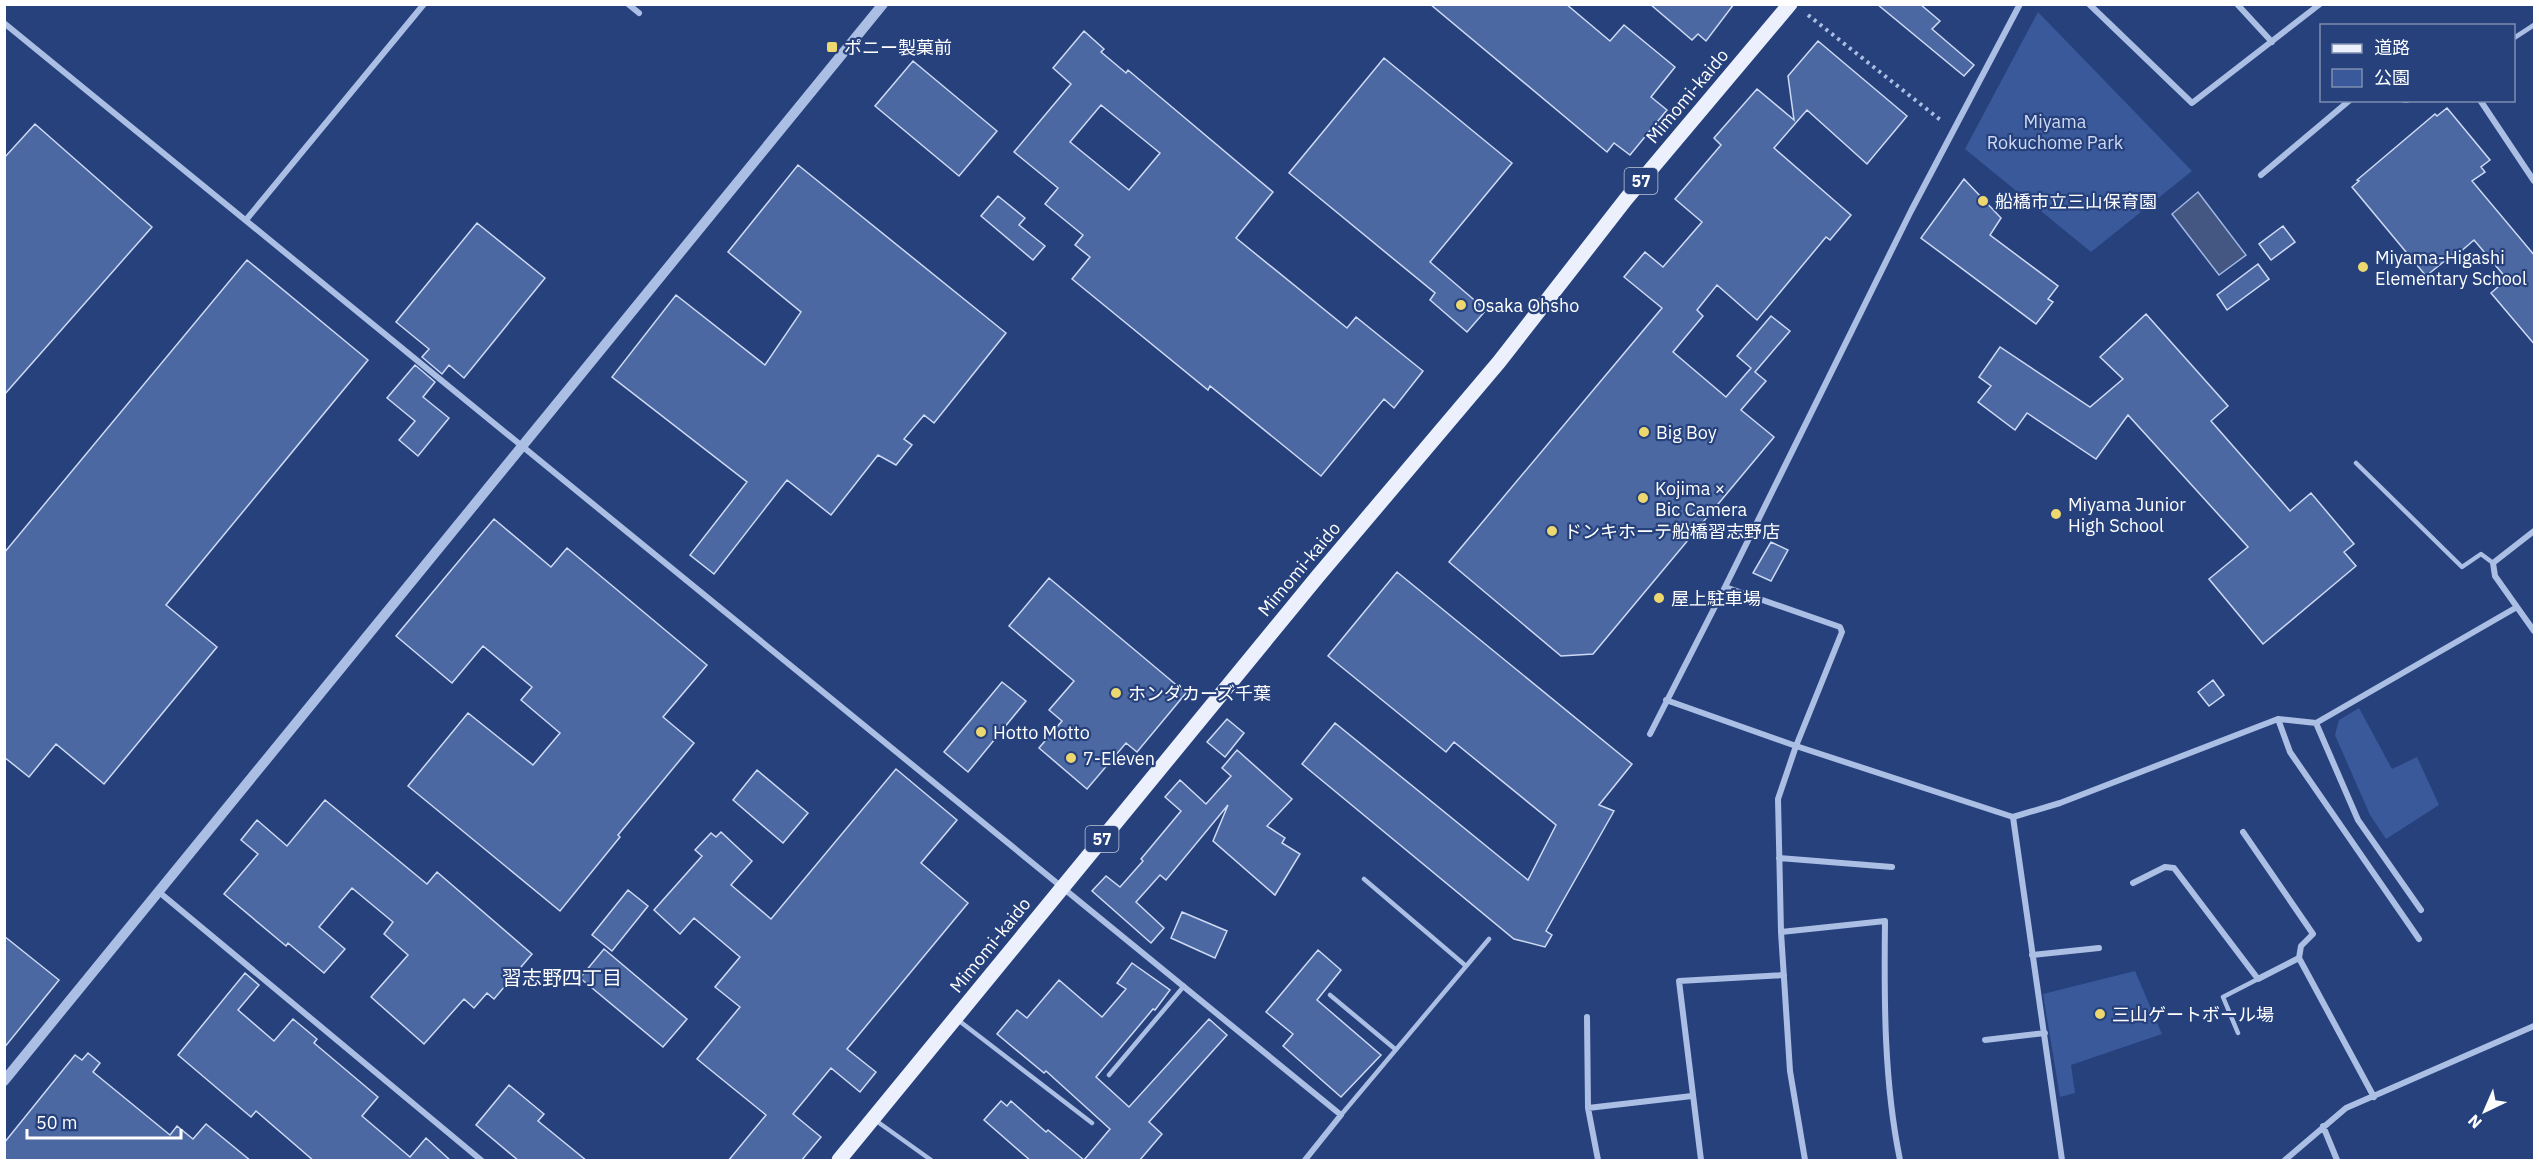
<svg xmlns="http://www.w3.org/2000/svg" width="2539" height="1165" font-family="'IBM Plex Sans','Noto Sans JP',sans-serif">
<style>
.green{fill:#3a599a}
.water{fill:#435782;stroke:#a0b7e5;stroke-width:1.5}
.building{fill:#4b68a3;stroke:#cedaf4;stroke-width:1.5;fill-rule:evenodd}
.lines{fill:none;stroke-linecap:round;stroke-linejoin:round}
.path{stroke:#abbee4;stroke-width:4;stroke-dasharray:3 4.5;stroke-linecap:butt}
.service{stroke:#abbee4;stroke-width:4.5}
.minor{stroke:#abbee4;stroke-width:6}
.tertiary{stroke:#abbee4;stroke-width:10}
.primary{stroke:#ebf0fc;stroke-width:15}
.poi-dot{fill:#edd870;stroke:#26417c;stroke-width:2}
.labels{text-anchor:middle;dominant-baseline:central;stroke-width:4.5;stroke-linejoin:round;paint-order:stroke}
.shield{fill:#26417c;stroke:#bec6d8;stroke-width:1.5}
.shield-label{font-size:16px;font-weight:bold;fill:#fff}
.poi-label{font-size:18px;fill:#fff;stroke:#26417c;text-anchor:start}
.street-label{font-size:18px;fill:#fff;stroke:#26417c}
.park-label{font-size:18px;fill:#cedaf4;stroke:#26417c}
.neighbourhood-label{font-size:20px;fill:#fff;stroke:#26417c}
</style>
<rect width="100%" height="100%" fill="#26417c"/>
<!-- green -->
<path class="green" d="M2038 12 2192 171 2091 252 1965 149Z
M2359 708 2392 769 2417 757 2439 805 2386 839 2370 815 2335 735 2339 720Z
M2135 971 2162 1034 2071 1065 2075 1093 2060 1097 2043 994Z"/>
<!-- water -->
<path class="water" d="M2198 192 2246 255 2219 275 2172 214Z"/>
<!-- building -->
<path class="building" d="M1430 4H1566L1610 41 1624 25 1675 67 1651 97 1667 110 1630 155 1614 143 1607 152Z
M1650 4H1734L1706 41 1698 34 1692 40Z
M1877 4H1920L1940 21 1932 29 1974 65 1964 76Z
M1084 31 1104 49 1101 52 1126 73 1128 70 1273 192 1236 238 1347 328 1356 317 1423 371 1394 408 1384 399 1321 476 1210 386 1208 390 1072 279 1090 257 1075 245 1083 235 1045 204 1058 188 1014 152 1071 84 1053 68ZM1101 105 1160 153 1129 190 1070 142Z
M1818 41 1907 116 1867 164 1807 110 1774 148 1851 215 1830 240 1826 237 1757 320 1717 285 1697 310 1703 316 1673 352 1726 397 1751 368 1737 356 1771 316 1790 331 1755 372 1766 381 1741 410 1774 437 1593 654 1561 656 1449 562 1662 308 1624 277 1645 252 1663 267 1702 222 1675 199 1721 145 1714 138 1757 89 1794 120 1788 76Z
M1384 58 1512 163 1430 262 1486 310 1467 332 1430 300 1435 293 1289 173Z
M913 61 997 131 959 176 875 106Z
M2447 108 2490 160 2481 167 2485 172 2472 181 2535 256V345L2491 293 2507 279 2474 240 2459 253 2457 251 2426 276 2352 187 2359 181 2357 180 2435 114 2437 116Z
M35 124 152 227 4 395V158Z
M798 165 1006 333 934 423 924 415 904 439 912 445 896 465 878 455 831 515 787 480 714 574 690 555 747 482 612 377 676 295 765 365 801 312 728 252Z
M1964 179 2001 218 1990 235 2058 286 2048 299 2053 302 2036 324 1921 238Z
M998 196 1025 218 1019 225 1045 246 1033 260 981 216Z
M477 223 545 278 464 378 449 365 442 374 422 357 429 349 396 322Z
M2283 226 2295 242 2271 260 2259 244Z
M247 260 368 360 166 605 217 647 104 784 56 744 29 777 4 757V553Z
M2258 264 2269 279 2227 310 2217 295Z
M2146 314 2228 406 2211 421 2290 511 2311 493 2354 544 2344 552 2356 566 2263 644 2209 579 2248 547 2128 415 2096 459 2027 413 2015 430 1978 402 1991 386 1979 377 2000 347 2090 407 2123 379 2100 357Z
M415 365 435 382 423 397 449 418 418 456 399 440 415 421 387 398Z
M494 519 551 567 567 548 707 665 663 717 694 743 618 835 620 837 560 911 408 786 468 713 533 765 560 733 521 700 532 687 483 646 452 683 396 636Z
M1771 542 1788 550 1771 581 1753 573Z
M1397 572 1632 764 1599 805 1614 811 1546 931 1552 935 1545 947 1514 939 1302 764 1335 723 1528 880 1556 825 1454 742 1446 752 1328 656Z
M1049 578 1186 693 1137 752 1126 743 1087 789 1039 748 1062 721 1049 710 1074 681 1009 626Z
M2213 680 2224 695 2209 706 2198 692Z
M1002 682 1026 701 968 772 944 752Z
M1227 719 1244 733 1225 757 1207 742Z
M1237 750 1292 799 1267 826 1285 838 1282 843 1300 854 1275 895 1213 841 1228 805 1166 880 1160 875 1136 902 1164 928 1151 943 1092 891 1106 876 1120 887 1143 861 1141 859 1181 811 1165 797 1180 780 1206 804 1231 776 1222 768Z
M896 769 957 820 921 863 968 903 847 1049 876 1072 860 1092 831 1068 793 1114 821 1137 801 1161H728L766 1115 697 1059 740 1007 715 987 740 957 694 918 680 934 654 910 702 856 695 850 711 833 716 837 721 832 752 861 731 885 771 919Z
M757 770 808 813 783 843 733 800Z
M325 800 427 884 437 872 532 954 494 999 487 993 474 1008 464 999 424 1044 371 997 408 955 384 934 393 922 352 888 319 927 345 949 324 973 288 943 286 946 224 894 258 854 241 840 257 820 287 846Z
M628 890 648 906 612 951 592 935Z
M1182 912 1227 931 1215 958 1171 938Z
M4 936 59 980 4 1048Z
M604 949 687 1019 663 1047 580 978Z
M1318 950 1341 970 1317 1000 1381 1055 1341 1097 1283 1046 1293 1034 1266 1012Z
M1132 963 1170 990 1155 1010 1153 1009 1096 1077 1129 1107 1209 1019 1227 1035 1149 1122 1162 1134 1139 1161H1031L984 1120 1001 1101 1007 1106 1011 1101 1046 1132 1048 1130 1084 1160 1110 1129 1046 1071 1044 1073 997 1034 1017 1010 1027 1018 1059 980 1102 1017 1126 989 1117 983Z
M245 973 259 985 238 1010 274 1041 293 1019 317 1039 314 1043 378 1097 362 1116 410 1157 426 1138 451 1161H314L256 1111 251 1117 178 1055Z
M88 1053 100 1063 93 1072 170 1135 177 1126 193 1139 206 1124 251 1161H4V1143L75 1055 82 1060Z
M509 1085 544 1114 538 1121 587 1161H519L476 1125Z"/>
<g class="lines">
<!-- path -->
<path class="path" d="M1808 15 1943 122"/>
<!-- service -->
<path class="service" d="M2514 38 2534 25
M2356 463 2462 567 2481 554 2493 563
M1364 879 1466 966
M1330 995 1395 1049
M958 1020 1092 1123
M2238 1033 2223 997 2258 979
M1109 1075 1184 986
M1341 1115 1489 939
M875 1120 931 1160"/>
<!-- minor -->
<path class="minor" d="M628 4 639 13
M2089 4 2192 103 2320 4
M2237 4 2272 42
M4 23 1341 1115 1305 1160
M2405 100H2407
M2480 100 2534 181
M2261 175 2350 100
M246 220 424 4
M2534 531 2493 563 2495 576 2534 631
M1666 700 1796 746 2013 817 2060 803 2278 719 2316 723 2517 607
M2278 719 2290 752 2419 939
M2316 723 2358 820 2421 910
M1650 734 1725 587
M2013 817 2062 1160
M2243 832 2313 934 2301 946 2299 958 2374 1097
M1779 858 1892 867
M2133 883 2165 867 2174 868 2258 979 2299 958
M159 892 481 1160
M1781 932 1885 921C1884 1001 1884 1082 1900 1160
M2032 955 2099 948
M1587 1017 1588 1108 1598 1160
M1985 1040 2045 1033
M1588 1108 1692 1096
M2323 1126 2337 1160
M1701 1160 1679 981 1784 975
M1805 1160 1790 1071 1781 932 1778 799 1796 746 1842 632 1840 627 1725 587 1911 211 2020 4
M2285 1160 2346 1108 2534 1026"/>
<!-- tertiary -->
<path class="tertiary" d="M4 1081 883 4"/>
<!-- primary -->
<path class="primary" d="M839 1160 1318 576 1499 362 1626 199 1790 4"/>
</g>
<!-- markers -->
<g class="poi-dot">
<rect x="826" y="41" width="12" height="12" rx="3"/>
<circle cx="1983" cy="201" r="6"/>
<circle cx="2363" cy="267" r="6"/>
<circle cx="1461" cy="305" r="6"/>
<circle cx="1644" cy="432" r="6"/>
<circle cx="1643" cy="498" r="6"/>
<circle cx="2056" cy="514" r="6"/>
<circle cx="1552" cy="531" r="6"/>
<circle cx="1659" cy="598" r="6"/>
<circle cx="1116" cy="693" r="6"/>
<circle cx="981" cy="732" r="6"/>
<circle cx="1071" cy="758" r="6"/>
<circle cx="2100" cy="1014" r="6"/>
</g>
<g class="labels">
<!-- shield labels -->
<g class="shield">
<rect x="1624.5" y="168" width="33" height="26" rx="4.5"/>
<rect x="1085.5" y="826" width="33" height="26" rx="4.5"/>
</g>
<g class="shield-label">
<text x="1641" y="181">57</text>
<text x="1102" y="839">57</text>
</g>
<!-- poi labels -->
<g class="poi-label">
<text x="844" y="47">ポニー製菓前</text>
<text x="1995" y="201">船橋市立三山保育園</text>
<text x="2375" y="257">Miyama-Higashi<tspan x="2375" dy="21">Elementary School</tspan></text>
<text x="1473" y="305">Osaka Ohsho</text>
<text x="1656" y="432">Big Boy</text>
<text x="1655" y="488">Kojima ×<tspan x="1655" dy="21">Bic Camera</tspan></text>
<text x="2068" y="504">Miyama Junior<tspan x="2068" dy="21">High School</tspan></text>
<text x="1564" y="531">ドンキホーテ船橋習志野店</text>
<text x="1671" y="598">屋上駐車場</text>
<text x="1128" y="693">ホンダカーズ千葉</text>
<text x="993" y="732">Hotto Motto</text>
<text x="1083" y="758">7-Eleven</text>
<text x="2112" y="1014">三山ゲートボール場</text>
</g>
<!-- street labels -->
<g class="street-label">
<text transform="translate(1687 96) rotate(-50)">Mimomi-kaido</text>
<text transform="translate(1299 569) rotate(-50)">Mimomi-kaido</text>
<text transform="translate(990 945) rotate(-51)">Mimomi-kaido</text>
</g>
<!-- park labels -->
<g class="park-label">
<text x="2055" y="121">Miyama<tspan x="2055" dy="21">Rokuchome Park</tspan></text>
</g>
<!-- neighbourhood labels -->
<g class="neighbourhood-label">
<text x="562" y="977">習志野四丁目</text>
</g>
</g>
<!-- border -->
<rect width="2539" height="1165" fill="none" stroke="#ffffff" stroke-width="12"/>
<!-- legend -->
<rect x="2320" y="24" width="195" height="78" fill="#26417c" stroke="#7d8db0" stroke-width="1.5"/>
<rect x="2332" y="44" width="30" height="9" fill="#ebf0fc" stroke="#7d8db0" stroke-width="1.5"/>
<text x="2374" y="54" font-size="18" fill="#ffffff">道路</text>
<rect x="2332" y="69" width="30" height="18" fill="#3a599a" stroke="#7d8db0" stroke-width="1.5"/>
<text x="2374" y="84" font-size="18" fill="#ffffff">公園</text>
<!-- north arrow -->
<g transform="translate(2485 1111) rotate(224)" stroke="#26417c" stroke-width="4.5" paint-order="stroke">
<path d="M0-4.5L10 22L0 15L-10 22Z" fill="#ffffff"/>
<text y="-9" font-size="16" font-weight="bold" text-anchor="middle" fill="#ffffff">N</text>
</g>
<!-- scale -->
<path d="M27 1129v9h154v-9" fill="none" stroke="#ffffff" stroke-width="3"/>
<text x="36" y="1129" font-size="18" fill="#ffffff" stroke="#26417c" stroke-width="4.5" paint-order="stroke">50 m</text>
</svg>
